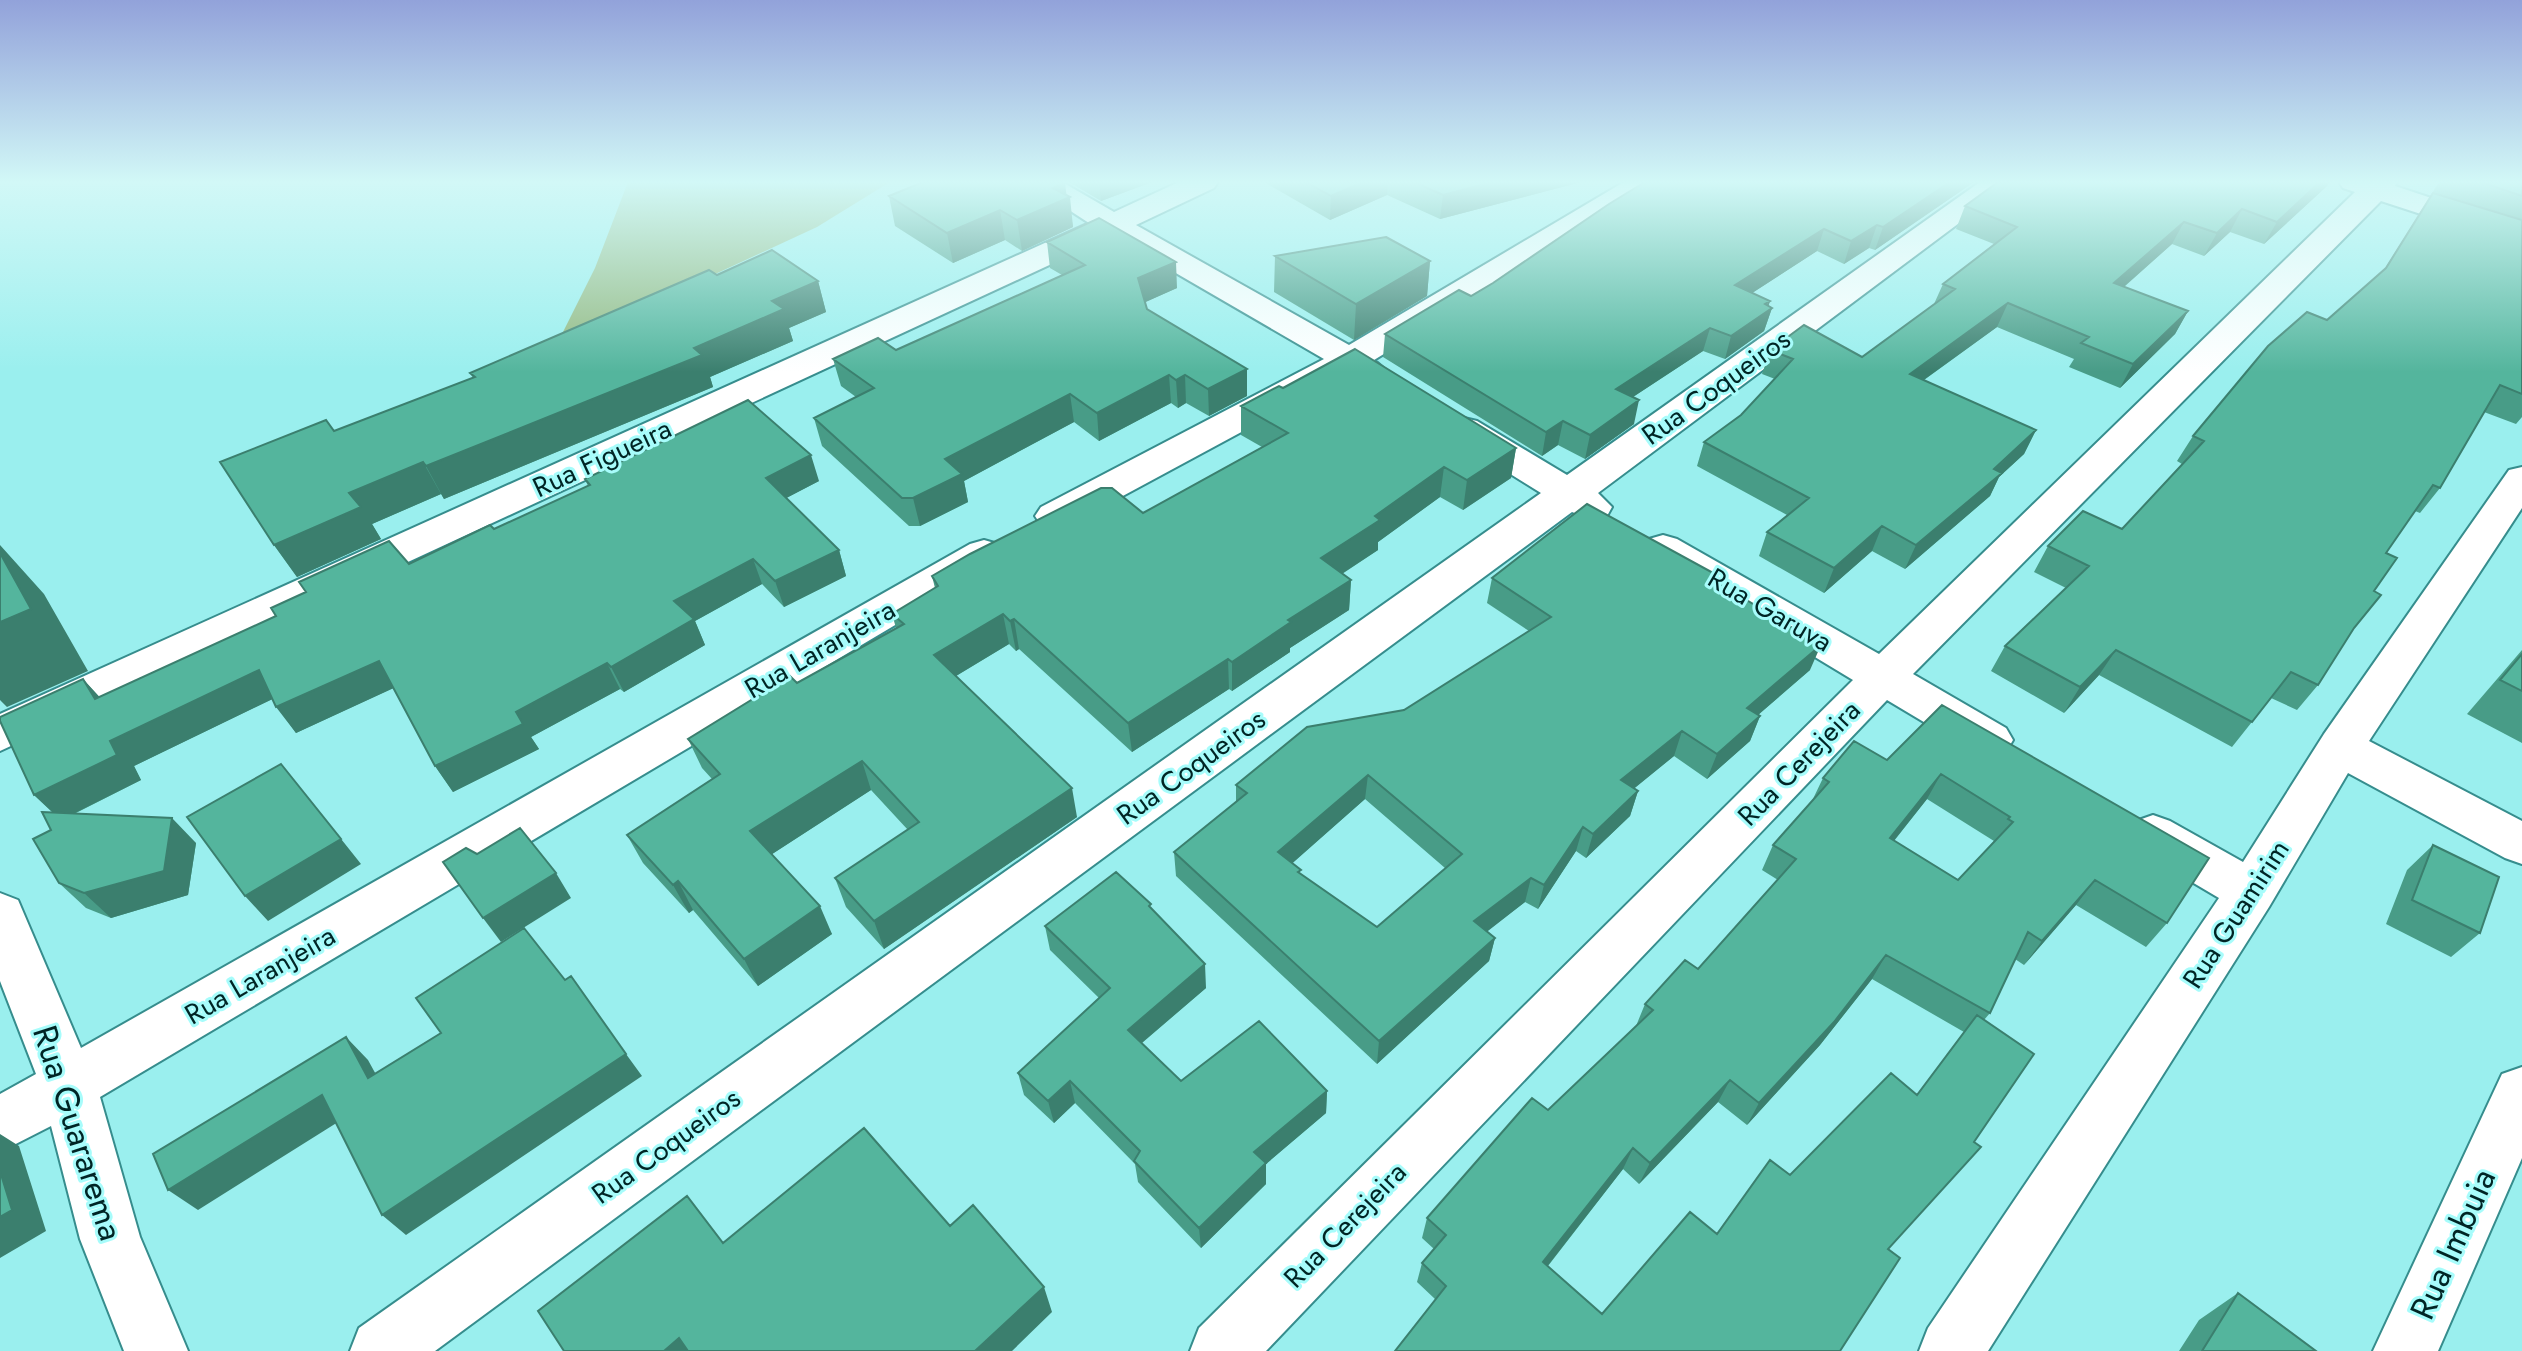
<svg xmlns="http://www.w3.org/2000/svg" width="2522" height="1351" font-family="Jost,sans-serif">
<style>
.green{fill:#93b87f}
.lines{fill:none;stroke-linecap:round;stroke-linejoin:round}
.minor-casing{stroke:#368d8d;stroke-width:4}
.minor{fill:#fff;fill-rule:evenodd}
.wall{fill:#489c87;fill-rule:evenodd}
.shaded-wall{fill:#3b7f6e}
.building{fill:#54b59d;stroke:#3b7f6e;stroke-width:2;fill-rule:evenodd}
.labels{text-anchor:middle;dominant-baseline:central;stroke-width:6;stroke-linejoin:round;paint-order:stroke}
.street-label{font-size:28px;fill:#002525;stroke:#a7fcfb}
.near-street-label{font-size:34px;fill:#002525;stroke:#a7fcfb}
</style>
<rect width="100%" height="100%" fill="#9aefee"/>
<!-- green -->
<path class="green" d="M628 182H890L817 227 555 348 595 268Z"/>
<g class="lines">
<!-- minor casing -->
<g class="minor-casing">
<path id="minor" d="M1026 182H1062L1114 212 1179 182H1218L1214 188 1136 225 1349 345 1624 182H1659L1655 188 1374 360 1388 372 1383 379 1371 382 1349 374 1069 525 1055 529 1041 525 1035 516 1041 507 1324 359 1112 236 0 751V714L1089 223Z
M1980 182H2014L1598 493 1612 507 1607 516 1593 520 1572 512 435 1351H350L359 1328 1541 493 1451 437 1446 429 1451 421 1464 418 1477 421 1567 475Z
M2339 182H2397L2395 186 2522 228V247L2381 201 1913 674 2006 728 2013 740 2006 752 1990 758 1974 752 1887 700 1266 1351H1190L1199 1328 1853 680 1649 557 1643 548 1649 539 1663 535 1677 539 1879 654 2355 192 2343 188Z
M2522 467V508L2369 741 2522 821V864L2505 858 2348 773 2269 907 1988 1351H1919L1928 1328 2219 898 2136 849 2129 835 2136 821 2153 815 2170 821 2243 862 2324 734 2509 470Z
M984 540 998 544 1004 554 998 564 100 1097 140 1237 188 1351H124L80 1239 51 1126 0 1152V1094L36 1074 0 981V893L18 900 81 1048 970 544Z
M2522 1067V1158L2438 1351H2373L2502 1074Z"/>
</g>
<!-- minor -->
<use href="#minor" class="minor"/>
</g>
<!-- wall -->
<path class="wall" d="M1069 182H1152L1101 201Z
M1264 182H1581L1440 219 1387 195 1330 220Z
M1974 182 1875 250 1869 248 1844 264 1817 251 1752 293 1772 308 1764 331 1725 359 1703 351 1633 397 1634 424 1585 459 1558 445 1542 456 1383 357 1385 334 1471 296Z
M1998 182H2329L2327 186 2264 244 2230 232 2204 256 2172 244 2124 287 2188 311 2175 334 2120 388 2069 367 2074 359 1997 327 1924 380 2036 430 2024 454 1999 477 1990 496 1905 569 1872 551 1824 593 1759 556 1767 532 1787 515 1697 466 1704 442 1741 415 1775 379 1762 374 1770 350 1862 357 1934 304 1943 284 1994 244 1956 229 1965 206Z
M2439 182H2522V417L2516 424 2484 412 2440 488 2420 513 2415 511 2386 553 2374 591 2353 629 2318 685 2297 710 2271 698 2232 747 2099 675 2064 713 1991 671 2005 646 2066 588 2034 572 2048 546 2122 529 2182 464 2177 461 2193 436 2384 270Z
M1067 195 1073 227 1022 251 1005 240 953 263 895 226 889 196Z
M1047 242 1177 288 1145 302 1147 309 1247 396 1209 416 1186 403 1178 408 1171 403 1099 441 1074 422 964 481 968 502 920 526H909L822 446 814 418 856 397 841 386 833 359 896 350 1062 275 1050 268Z
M1275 256 1430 261 1427 296 1354 340 1274 292Z
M717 275 818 281 826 312 789 328 793 341 710 377 713 387 444 499 441 494 372 524 381 539 297 577 274 545 334 431 473 378 470 373Z
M1283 388 1516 448 1511 478 1463 510 1440 497 1378 542V550L1342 574 1351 580 1349 610 1290 648V652L1232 691 1229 689 1132 752 1019 649 1016 651 1009 644 956 676 1077 817 884 949 846 907 835 878 908 830 871 790 772 854 832 934 758 986 693 910 689 913 643 863 627 835 712 779 702 768 688 739 797 683 896 628 892 614 935 588 932 576 1143 513 1262 447 1241 435V406Z
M585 479 819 481 786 498 839 550 846 576 784 607 762 584 695 621 705 645 624 692 620 689 531 737 539 749 453 792 435 766 393 688 296 733 272 699 134 766 141 780 74 814 196 843 188 895 111 918 86 908 59 883 51 830 53 813 34 795 83 679 99 697 409 564 494 529 588 486Z
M1715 574 1713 579 1810 670 1758 715 1760 716 1750 741 1707 779 1674 756 1634 788 1638 791 1630 816 1586 858 1576 851 1538 909 1525 902 1487 931 1495 938 1489 961 1377 1064 1176 876 1174 852 1236 802V785L1404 710 1529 631 1487 603 1492 578ZM1365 799 1445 868 1377 927 1301 874 1292 863Z
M2522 650V743L2467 714Z
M1942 705 2167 923 2146 947 2076 905 2024 965 2015 959 1990 1013 1984 1020 1888 1249 1840 1351 1435 1299 1417 1282 1422 1263 1434 1249 1422 1238 1427 1218 1548 1110 1636 1026 1645 1004 1698 969 1778 880 1762 870 1773 845 1812 801 1823 778 1887 760ZM1927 799 1994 841 1958 880 1894 841ZM1872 979 1964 1032 1917 1095 1790 1175 1717 1234 1602 1314 1548 1266 1623 1169 1639 1184 1718 1102 1747 1125 1820 1045Z
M2433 845 2480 933 2451 957 2386 924 2407 870Z
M1152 909 1206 988 1142 1043 1181 1081 1327 1091 1326 1113 1266 1164V1184L1201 1248 1138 1182 1135 1164 1075 1103 1054 1123 1024 1095 1018 1073 1099 998 1050 950 1045 926Z
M2238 1293 2316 1351H2179L2199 1320Z"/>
<!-- shaded-wall -->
<path class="shaded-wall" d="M1099 182H1152L1101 201Z
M1363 182H1388L1387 195 1330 220 1331 196Z
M1493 182H1581L1440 219 1443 195Z
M1950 182H1974L1875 250 1883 227Z
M2320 182H2329L2327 186 2264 244 2277 222Z
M1065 183 1067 199 1070 197 1073 227 1022 251 1017 220 1053 188Z
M2242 209 2230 232 2204 256 2217 233Z
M1000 210 1005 240 953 263 947 233Z
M2184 222 2172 244 2102 306 2114 283Z
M1877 225 1869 248 1844 264 1851 241Z
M1824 229 1817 251 1729 308 1735 285Z
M1430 261 1427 296 1354 340 1356 304Z
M1176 262 1177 288 1139 305 1138 278Z
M818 281 826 312 789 328 793 341 710 377 713 387 444 499 426 466 694 348 772 301Z
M1770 301 1767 311 1772 308 1764 331 1725 359 1731 336Z
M2008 303 1997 327 1900 397 1910 374Z
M2188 311 2175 334 2120 388 2133 364Z
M1710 328 1703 351 1610 412 1616 389Z
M1247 369V396L1209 416 1208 389Z
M1169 375 1171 403 1099 441 1097 413Z
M1185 375 1186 403 1178 408 1176 380Z
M1070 394 1074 422 964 481 968 502 920 526 913 498 945 459Z
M1639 400 1634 424 1585 459 1590 435Z
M1563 421 1558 445 1542 456 1546 432Z
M2036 430 2024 454 1999 477 1990 496 1905 569 1916 545Z
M1516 448 1511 478 1463 510 1467 480Z
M811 455 819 481 775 504 766 478Z
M423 462 441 494 372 524 381 539 297 577 274 545 349 493Z
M1444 467 1440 497 1378 542V550L1320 588 1321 558 1375 516Z
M1882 526 1872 551 1824 593 1834 568Z
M0 545 44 594 88 671 7 707 0 700Z
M839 550 846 576 784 607 775 581Z
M753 559 762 584 695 621 705 645 624 692 611 667 674 601Z
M1351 580 1349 610 1290 648V652L1232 691V662L1288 620Z
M1003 614 1009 644 941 685 934 655Z
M1014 619 1019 649 1016 651 1010 621Z
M1821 645 1810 670 1737 733 1747 708Z
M2116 650 2099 675 2064 713 2080 687Z
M1228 659 1229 689 1132 752 1128 723Z
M379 661 396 687 296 733 276 707Z
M607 663 620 689 531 737 539 749 453 792 435 766 516 712Z
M259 670 279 696 134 766 141 780 61 820 34 795 110 741Z
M83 679 107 705 95 699Z
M1760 716 1750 741 1707 779 1717 754Z
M1682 731 1674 756 1614 805 1621 780Z
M862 761 871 790 763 860 750 831Z
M1941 774 1927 799 1876 863 1890 838Z
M1368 775 1365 799 1278 876V852Z
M1072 788 1077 817 884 949 874 921Z
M302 790 361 864 268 921 245 896Z
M1638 791 1630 816 1586 858 1593 834Z
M172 818 196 843 188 895 111 918 84 893Z
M1583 827 1576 851 1538 909 1544 885Z
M556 873 571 898 501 942 483 918Z
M1531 878 1525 902 1470 945 1474 921Z
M2095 880 2076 905 2024 965 2042 941Z
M678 881 693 910 689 913 673 885Z
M820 906 832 934 758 986 744 959Z
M1495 938 1489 961 1377 1064 1379 1041Z
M1886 955 1872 979 1820 1045 1747 1125 1759 1103Z
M1205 964 1206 988 1131 1052 1128 1030Z
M346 1037 368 1060 390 1100 368 1078Z
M626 1054 642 1076 406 1235 382 1215Z
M1730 1080 1718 1102 1639 1184 1650 1163Z
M1070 1081 1075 1103 1054 1123 1048 1101Z
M1327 1091 1326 1113 1266 1164V1184L1201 1248 1199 1228 1254 1152Z
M322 1095 346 1117 198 1210 168 1190Z
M0 1134 19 1146 46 1231 0 1258Z
M1633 1148 1623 1169 1535 1282 1543 1262Z
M1044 1287 1052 1312 1012 1351H975Z
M679 1338 691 1351H664Z"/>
<!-- building -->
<path class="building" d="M923 182H1064L1065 183 1053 188 1070 197 1017 220 1000 210 947 233 889 196Z
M1306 182H1363L1331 196Z
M1414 182H1493L1443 195Z
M1645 182H1950L1883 227 1877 225 1851 241 1824 229 1735 285 1770 301 1765 304 1772 308 1731 336 1710 328 1616 389 1639 400 1590 435 1563 421 1546 432 1385 334 1459 290 1471 296 1493 283 1609 204Z
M1998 182H2320L2277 222 2242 209 2217 233 2184 222 2114 283 2188 311 2133 364 2081 343 2089 337 2008 303 1910 374 2036 430 1994 469 2002 473 1916 545 1882 526 1834 568 1767 532 1809 498 1704 442 1741 415 1793 359 1770 350 1804 325 1862 357 1955 289 1943 284 2017 227 1965 206Z
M2481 182H2522V196Z
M2433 193 2522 220V394L2500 385 2440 488 2433 485 2386 553 2397 558 2374 591 2381 595 2354 628 2318 685 2291 672 2252 722 2116 650 2080 687 2005 646 2089 566 2048 546 2083 511 2122 529 2204 441 2193 436 2268 346 2307 312 2327 320 2386 268Z
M1099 218 1176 262 1138 278 1147 309 1247 369 1208 389 1185 375 1176 380 1169 375 1097 413 1070 394 945 459 962 474 913 498H902L814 418 874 388 833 359 878 338 896 350 1085 265 1047 242Z
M1386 237 1430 261 1356 304 1275 256Z
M772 250 818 281 772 301 784 309 694 348 702 355 426 466 423 462 349 493 361 507 274 545 220 462 326 420 334 431 475 377 470 373 709 270 717 275Z
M1355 349 1516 448 1467 480 1444 467 1375 516 1380 520 1321 558 1351 580 1288 620 1291 622 1232 662 1228 659 1128 723 1014 619 1010 621 1003 614 934 655 1072 788 874 921 835 878 919 822 862 761 750 831 820 906 744 959 678 881 673 885 627 835 720 774 688 739 790 676 797 683 904 624 892 614 938 586 932 576 970 554 1101 488H1112L1143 513 1288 433 1241 406 1279 386 1283 388Z
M748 400 811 455 766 478 839 550 775 581 753 559 674 601 694 619 611 667 607 663 516 712 523 724 435 766 379 661 276 707 259 670 110 741 117 755 34 795 0 721V717L83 679 95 699 276 616 271 608 306 592 299 582 389 541 409 564 490 525 494 529 590 485 585 479Z
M1587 504 1715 574 1710 578 1821 645 1747 708 1760 716 1717 754 1682 731 1621 780 1638 791 1593 834 1583 827 1544 885 1531 878 1474 921 1495 938 1379 1041 1174 852 1247 793 1236 785 1307 727 1404 710 1551 617 1492 578ZM1368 775 1462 854 1377 927 1298 872 1301 870 1278 852Z
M0 553 31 609 0 622Z
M2522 654V691L2500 680Z
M1942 705 2209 858 2167 923 2095 880 2042 941 2028 932 1990 1013 1886 955 1834 1022 1759 1103 1730 1080 1650 1163 1633 1148 1543 1262 1602 1314 1690 1212 1717 1234 1770 1160 1790 1175 1891 1073 1917 1095 1977 1015 2034 1054 1974 1142 1981 1147 1888 1249 1900 1258 1840 1351H1395L1446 1286 1422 1263 1446 1235 1427 1218 1532 1098 1548 1110 1653 1010 1645 1004 1685 960 1698 969 1796 859 1773 845 1829 782 1823 778 1854 741 1887 760ZM1941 774 2010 817 2008 819 2013 822 1958 880 1890 838Z
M281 764 341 839 245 896 187 817Z
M42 812 172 818 164 871 84 893 59 883 33 839 51 830Z
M520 828 556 873 483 918 443 862 466 848 477 854Z
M2433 845 2499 877 2480 933 2412 900Z
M1116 872 1151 904 1149 906 1205 964 1128 1030 1181 1081 1259 1021 1327 1091 1254 1152 1266 1163 1199 1228 1134 1161 1140 1151 1070 1081 1048 1101 1018 1073 1110 988 1045 926Z
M524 928 565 980 571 976 626 1054 382 1215 322 1095 168 1190 153 1154 346 1037 368 1078 441 1033 416 998Z
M864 1128 950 1226 973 1205 1044 1287 975 1351H688L679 1338 664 1351H564L538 1311 687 1196 723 1243Z
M0 1171 12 1210 0 1217Z
M2238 1293 2316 1351H2202Z"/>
<!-- sky -->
<linearGradient id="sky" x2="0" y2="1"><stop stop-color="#92a2da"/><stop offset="0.49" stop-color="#d2f8f7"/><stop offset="1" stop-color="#d2f8f7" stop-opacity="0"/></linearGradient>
<rect width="2522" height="372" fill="url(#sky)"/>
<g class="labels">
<!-- street labels -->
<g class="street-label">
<text transform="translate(1716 387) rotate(-36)">Rua Coqueiros</text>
<text transform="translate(602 458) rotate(-25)">Rua Figueira</text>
<text transform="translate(1770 610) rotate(30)">Rua Garuva</text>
<text transform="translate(820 649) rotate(-30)">Rua Laranjeira</text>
<text transform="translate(1799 763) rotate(-46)">Rua Cerejeira</text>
<text transform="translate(1191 767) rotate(-36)">Rua Coqueiros</text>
<text transform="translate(2236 914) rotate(-57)">Rua Guamirim</text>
<text transform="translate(260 975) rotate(-30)">Rua Laranjeira</text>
<text transform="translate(666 1146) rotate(-36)">Rua Coqueiros</text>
<text transform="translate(1345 1225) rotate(-46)">Rua Cerejeira</text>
</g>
<!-- near-street labels -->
<g class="near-street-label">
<text transform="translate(78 1133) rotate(72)">Rua Guararema</text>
<text transform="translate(2453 1244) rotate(-66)">Rua Imbuia</text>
</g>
</g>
</svg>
